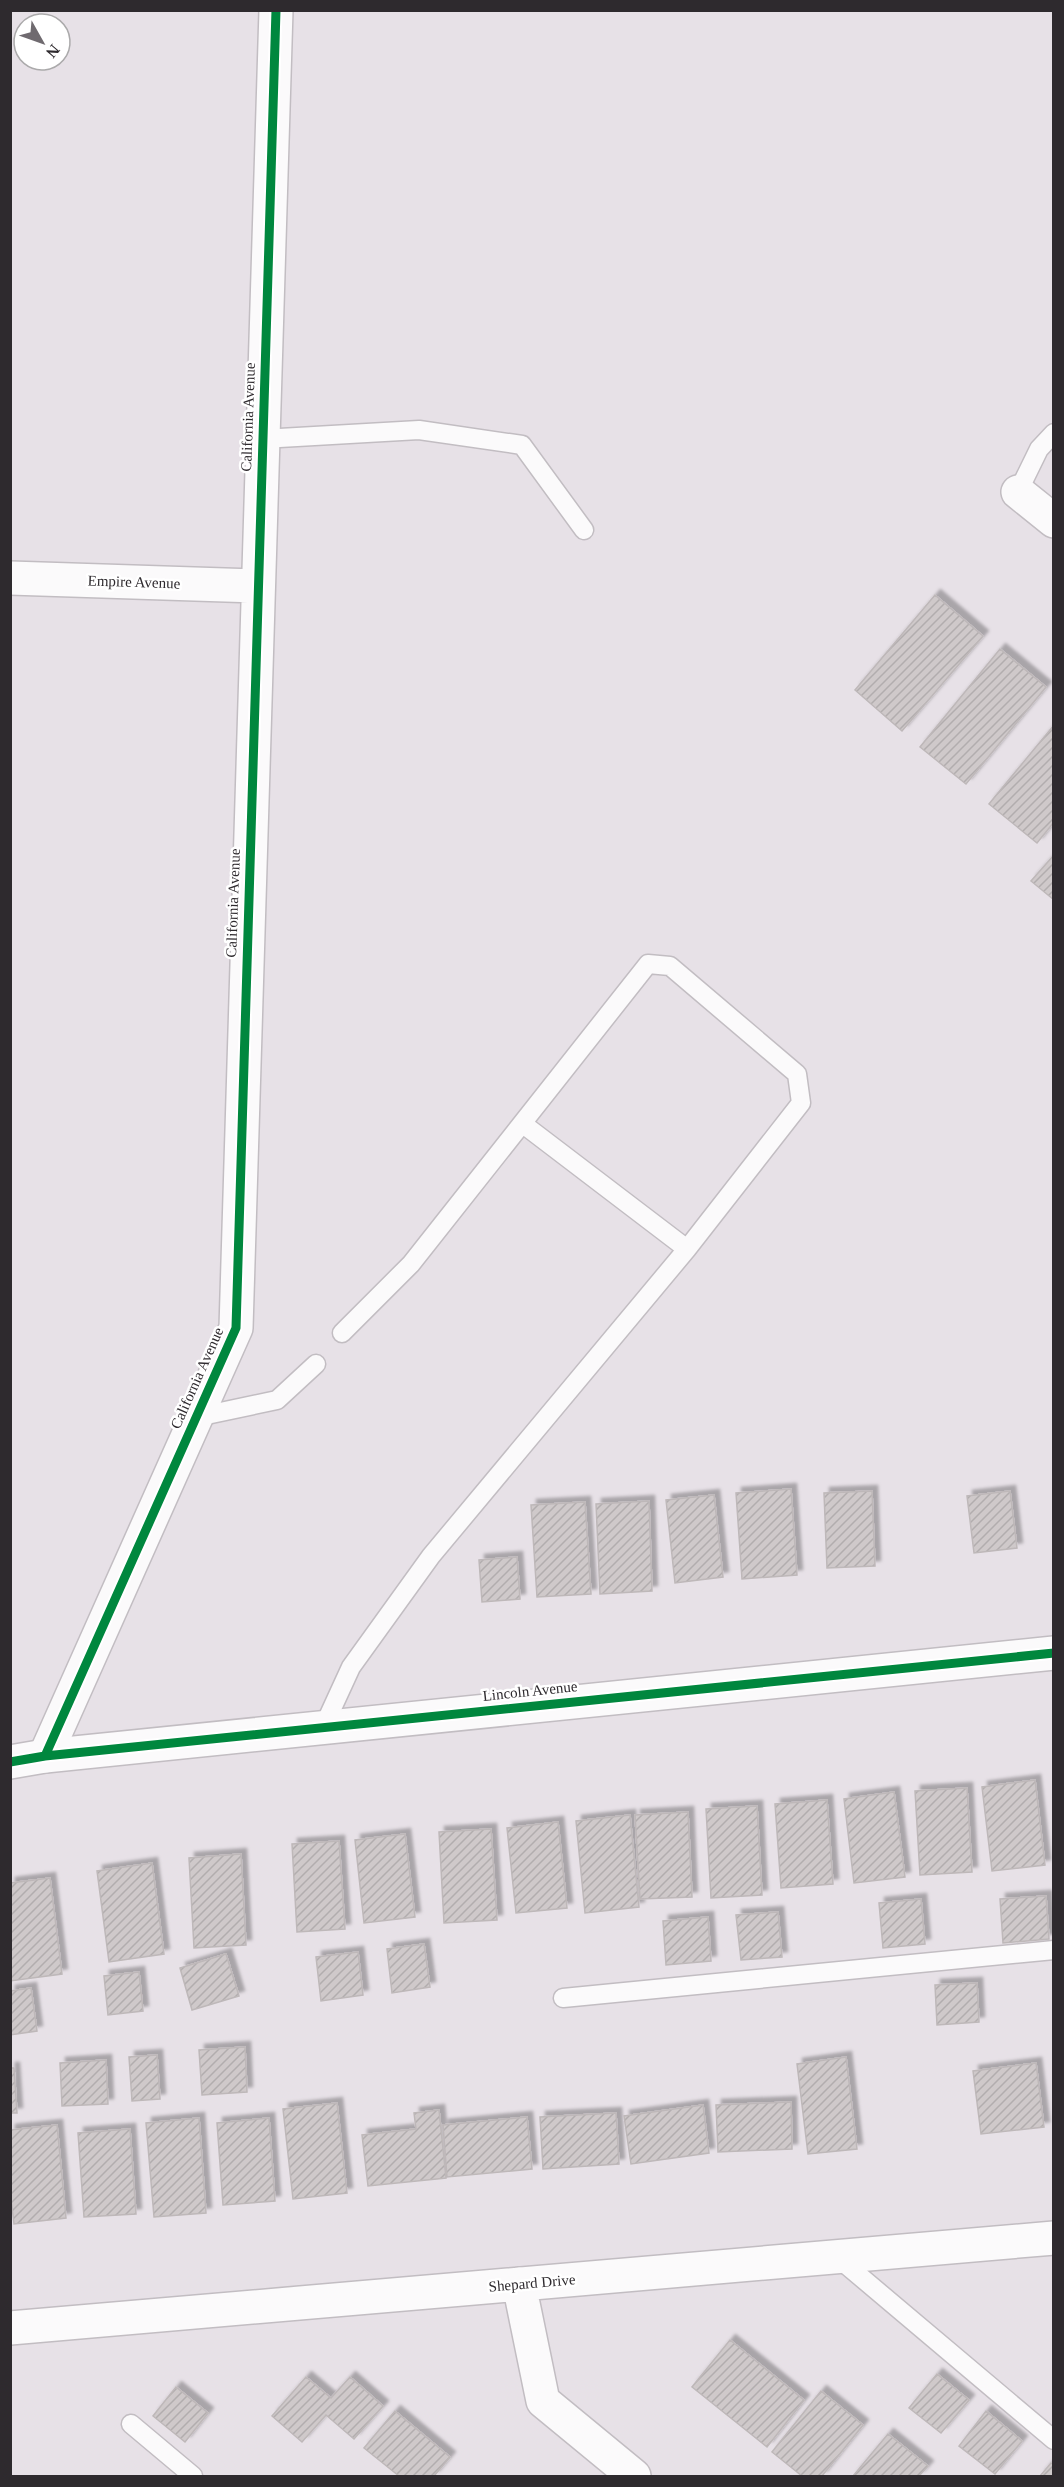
<svg xmlns="http://www.w3.org/2000/svg" width="1064" height="2487" font-family="Georgia,serif">
<style>
.building{fill:url(#building-hatch);stroke:#beb8b9;stroke-width:1.5;filter:url(#shadow)}
.lines{fill:none;stroke-linecap:round;stroke-linejoin:round}
.service-casing{stroke:#c2bdc2;stroke-width:21}
.minor-casing{stroke:#c2bdc2;stroke-width:36}
.tertiary-casing{stroke:#c2bdc2;stroke-width:36}
.service{stroke:#fbfafb;stroke-width:18}
.minor{stroke:#fbfafb;stroke-width:33}
.tertiary{stroke:#fbfafb;stroke-width:33}
.cycleway-casing{stroke:#fff;stroke-width:13}
.cycleway{stroke:#00873e;stroke-width:9}
.labels{text-anchor:middle;dominant-baseline:central;stroke-width:5;stroke-linejoin:round;paint-order:stroke}
.street-label{font-size:15px;fill:#2e2a2e;stroke:#fff}
</style>
<defs>
<pattern id="building-hatch" width="6" height="6" patternUnits="userSpaceOnUse" patternTransform="scale(1.5)"><rect width="6" height="6" fill="#cfc9ca"/><path d="M-1 1l2-2M0 6l6-6M5 7l2-2" fill="none" stroke="#b2adae"/></pattern>
<filter id="shadow"><feDropShadow dx="5.5" dy="-5.5" stdDeviation="1.5" flood-color="#0004"/></filter>
</defs>
<rect width="100%" height="100%" fill="#e7e1e7"/>
<!-- building -->
<path class="building" d="M935 595 983 636 902 731 855 690Z
M1000 649 1046 687 966 784 920 747Z
M1054 725V822L1037 843 989 804Z
M1054 855V900L1031 881Z
M791 1489 797 1575 742 1579 736 1493Z
M872 1491 875 1566 827 1568 824 1493Z
M1010 1491 1017 1548 974 1553 967 1496Z
M714 1495 723 1577 675 1583 666 1500Z
M649 1501 652 1591 600 1594 596 1504Z
M585 1502 591 1594 537 1597 531 1505Z
M517 1557 520 1599 482 1602 479 1560Z
M1035 1780 1045 1865 992 1871 982 1787Z
M967 1788 972 1872 920 1875 915 1791Z
M894 1792 905 1877 854 1883 844 1799Z
M827 1800 833 1884 781 1888 775 1804Z
M757 1806 762 1895 711 1898 706 1809Z
M688 1812 692 1897 640 1899 635 1815Z
M630 1815 639 1907 585 1913 576 1821Z
M558 1822 567 1908 516 1913 507 1828Z
M491 1829 497 1920 444 1923 439 1832Z
M405 1834 415 1917 364 1923 355 1840Z
M339 1841 345 1929 297 1932 292 1844Z
M241 1854 246 1945 194 1948 189 1858Z
M152 1863 164 1954 109 1962 97 1871Z
M50 1878 62 1974 10 1981V1883Z
M1046 1896 1049 1939 1003 1943 1000 1899Z
M921 1899 925 1944 883 1948 879 1903Z
M778 1912 782 1957 741 1960 736 1915Z
M708 1917 711 1961 666 1965 663 1921Z
M424 1944 430 1987 392 1993 387 1949Z
M358 1952 363 1995 321 2001 316 1957Z
M226 1954 239 1996 192 2010 180 1968Z
M139 1972 143 2011 108 2015 104 1976Z
M977 1983 979 2022 937 2025 935 1985Z
M31 1988 37 2031 10 2035V1991Z
M245 2047 247 2092 202 2095 199 2050Z
M157 2055 160 2099 132 2101 129 2057Z
M846 2057 857 2149 808 2154 797 2064Z
M106 2060 108 2104 62 2106 60 2063Z
M1036 2063 1044 2127 981 2134 973 2071Z
M10 2068H14L17 2113H10Z
M791 2102 792 2149 718 2152 716 2105Z
M337 2103 347 2193 293 2199 283 2109Z
M703 2105 709 2153 631 2164 624 2116Z
M439 2110 446 2178 368 2186 362 2135 416 2129 414 2113Z
M616 2113 619 2164 543 2169 540 2117Z
M527 2117 532 2169 447 2177 443 2125Z
M199 2118 206 2213 154 2217 146 2123Z
M269 2118 275 2201 223 2205 217 2123Z
M57 2125 66 2218 14 2224 10 2190V2130Z
M130 2129 136 2214 84 2217 78 2133Z
M730 2340 804 2400 767 2447 692 2387Z
M937 2374 969 2400 941 2433 909 2408Z
M306 2377 331 2398 350 2377 383 2406 354 2439 326 2415 302 2442 272 2416Z
M176 2387 208 2413 185 2442 153 2416Z
M821 2391 863 2425 822 2476H802L772 2452Z
M395 2411 450 2457 434 2476H399L364 2448Z
M986 2411 1022 2441 995 2474 959 2446Z
M888 2434 928 2466 919 2476H853Z
M1051 2463 1054 2465V2476H1040Z"/>
<g class="lines">
<!-- service casing -->
<g class="service-casing">
<path id="service" d="M262 439 419 430 522 445 584 530
M1018 492 1039 449 1054 433
M523 1124 687 1249
M197 1417 277 1400 316 1364
M323 1728 351 1667 431 1556 687 1249 801 1103 797 1074 670 966 648 964 411 1264 342 1333
M563 1998 1054 1950
M837 2257 1054 2440
M131 2424 193 2476"/>
</g>
<!-- minor casing -->
<g class="minor-casing">
<path id="minor" d="M1018 492 1054 521
M10 578 257 586
M45 1756 236 1328 276 10
M519 2284 543 2401 634 2476
M10 2328 1054 2238"/>
</g>
<!-- tertiary casing -->
<g class="tertiary-casing">
<path id="tertiary" d="M10 1762 45 1756 1054 1653"/>
</g>
<!-- service -->
<use href="#service" class="service"/>
<!-- minor -->
<use href="#minor" class="minor"/>
<!-- tertiary -->
<use href="#tertiary" class="tertiary"/>
<!-- cycleway casing -->
<g class="cycleway-casing">
<path id="cycleway" d="M45 1756 236 1328 276 10
M10 1762 45 1756 1054 1653"/>
</g>
<!-- cycleway -->
<use href="#cycleway" class="cycleway"/>
</g>
<g class="labels">
<!-- street labels -->
<g class="street-label">
<text transform="translate(248 417) rotate(-88)">California Avenue</text>
<text transform="translate(134 582) rotate(2)">Empire Avenue</text>
<text transform="translate(233 903) rotate(-88)">California Avenue</text>
<text transform="translate(197 1378) rotate(-66)">California Avenue</text>
<text transform="translate(530 1691) rotate(-6)">Lincoln Avenue</text>
<text transform="translate(532 2283) rotate(-5)">Shepard Drive</text>
</g>
</g>
<!-- border -->
<rect width="1064" height="2487" fill="none" stroke="#2e2a2e" stroke-width="24"/>
<!-- north arrow -->
<g transform="translate(42 42) rotate(130)"><circle r="28" fill="#ffffff" stroke="#abaaab" stroke-width="1.5"/>
<path d="M0-4.5L10 22L0 15L-10 22Z" fill="#6f6a6f"/>
<text y="-9" font-size="16" font-weight="bold" text-anchor="middle" fill="#2e2a2e">N</text>
</g>
</svg>
